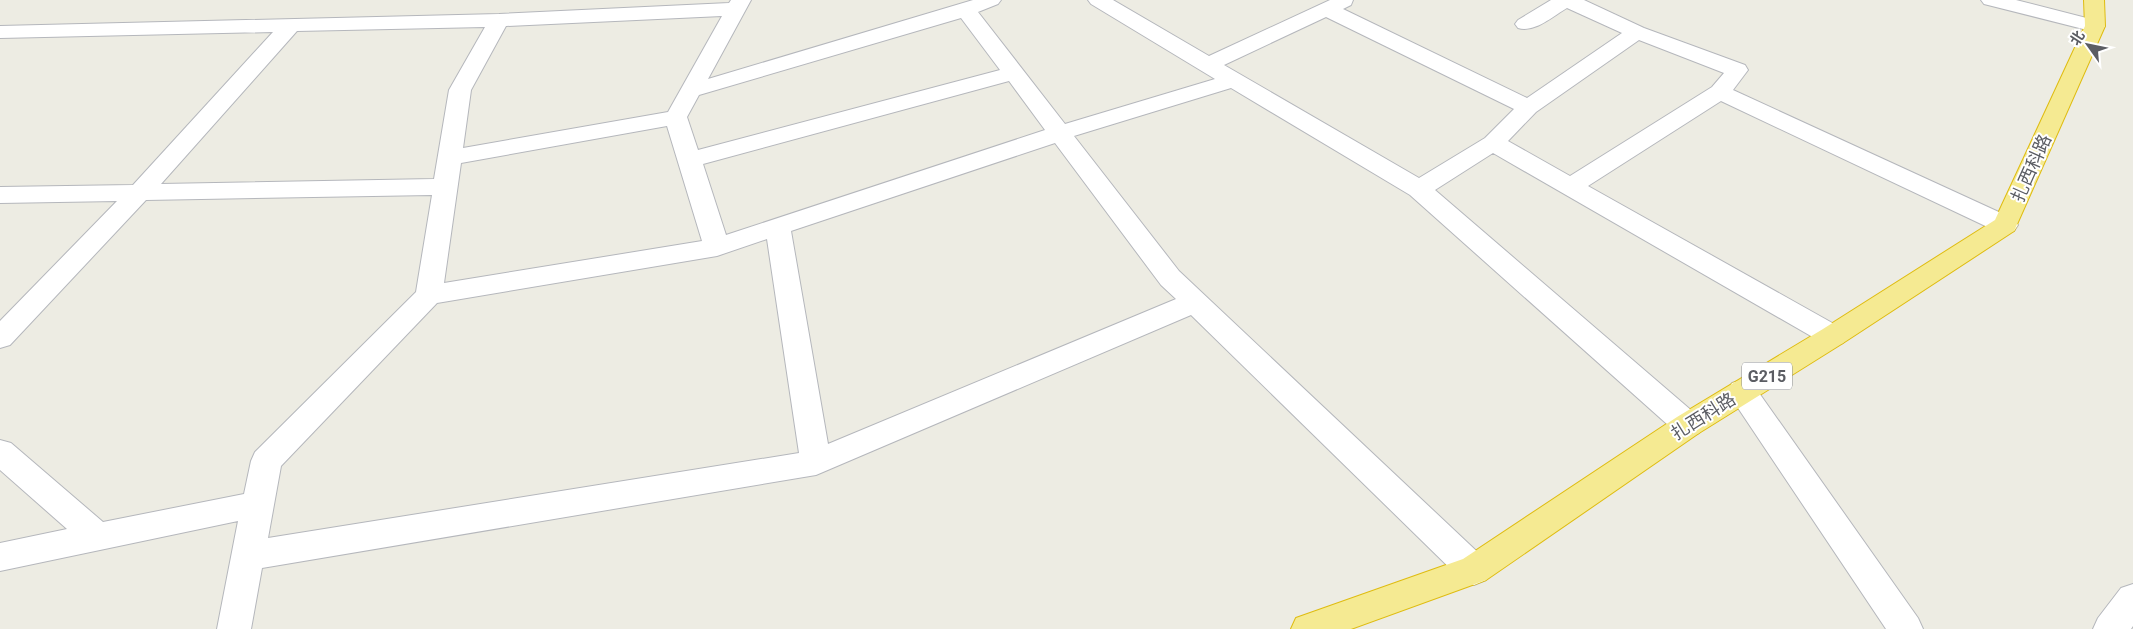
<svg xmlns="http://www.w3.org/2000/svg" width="2133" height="629" font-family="Roboto,'Noto Sans SC',sans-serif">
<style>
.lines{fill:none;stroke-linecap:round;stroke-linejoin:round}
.minor-casing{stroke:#b5b7bc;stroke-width:2}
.highway-casing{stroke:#dfbc10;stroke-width:2}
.minor{fill:#fff;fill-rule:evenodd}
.highway{fill:#f5ea92;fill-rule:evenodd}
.labels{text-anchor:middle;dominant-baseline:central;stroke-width:4;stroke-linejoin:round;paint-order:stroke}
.shield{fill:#fff;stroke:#8c8e92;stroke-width:1}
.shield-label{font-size:16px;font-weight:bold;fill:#5b5d63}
.street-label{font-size:18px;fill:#5b5d63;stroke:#fff}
</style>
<rect width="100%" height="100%" fill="#edece3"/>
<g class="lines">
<!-- minor casing -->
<g class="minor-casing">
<path id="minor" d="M731 0H751L708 79 973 0H1001L998 4 978 12 1065 124 1215 79 1091 4 1088 0H1113L1209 56 1330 0H1353L1351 5 1343 9 1527 98 1622 33 1567 8C1553 16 1535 33 1518 28L1515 24 1518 20 1551 0H1584L1644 28 1745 65 1748 70 1733 90 2014 219 2018 225 2014 231 2005 233 1996 231 1721 101 1588 186 1843 329 1847 336 1843 343 1833 346 1823 343 1493 153 1435 190 1699 417 1703 425 1699 433 1688 437 1677 433 1410 195 1231 88 1074 136 1179 271 1486 560 1491 570 1486 580 1474 585 1462 580 1191 315 816 475 262 568 251 629H217L238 521 0 571V543L67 529 0 470V440L11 443 103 522 244 494 251 461 255 452 416 292 432 195 146 200 10 345 0 348V321L117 201 0 203V187L133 185 273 32 0 38V26L499 14 729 3ZM722 16 668 112 463 148 471 90 506 26ZM1326 17 1514 109 1485 138 1419 178 1224 65ZM961 18 1000 70 698 150 687 117 699 95ZM485 27 449 90 434 179 161 184 297 31ZM1639 40 1724 73 1712 87 1570 176 1508 141 1536 112ZM1009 81 1045 130 726 235 703 164ZM667 126 702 241 444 283 461 163ZM1055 143 1161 285 1176 299 828 444 791 231ZM767 239 799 453 268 538 281 466 437 303 717 256Z
M1981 0H2016L2102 22 2105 26 2102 30 2095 32 1984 4Z
M1742 380 1752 383 1918 618 1923 629H1886L1732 399 1727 391 1732 383Z
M2133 584V626L2131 629H2093L2098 618 2121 588Z"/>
</g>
<!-- highway casing -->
<g class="highway-casing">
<path id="highway" d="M2084 0H2104L2105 26 2014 231 1843 343 1699 433 1486 580 1351 629H1291L1296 618 1463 559 1677 417 1823 329 1995 220 2085 26Z"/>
</g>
<!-- minor -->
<use href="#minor" class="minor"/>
<!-- highway -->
<use href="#highway" class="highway"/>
</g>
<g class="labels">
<!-- shield labels -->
<rect class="shield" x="1742" y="362.5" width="50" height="27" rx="4"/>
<g class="shield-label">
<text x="1767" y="376">G215</text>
</g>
<!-- street labels -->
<g class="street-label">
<text transform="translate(2031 168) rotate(-66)">扎西科路</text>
<text transform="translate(1703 416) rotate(-32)">扎西科路</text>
</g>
</g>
<!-- north arrow -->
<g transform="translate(2088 45) rotate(303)" stroke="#ffffff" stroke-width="4" paint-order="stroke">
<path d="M0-4L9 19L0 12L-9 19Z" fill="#5b5d63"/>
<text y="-8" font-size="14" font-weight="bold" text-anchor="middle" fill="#5b5d63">北</text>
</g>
</svg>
